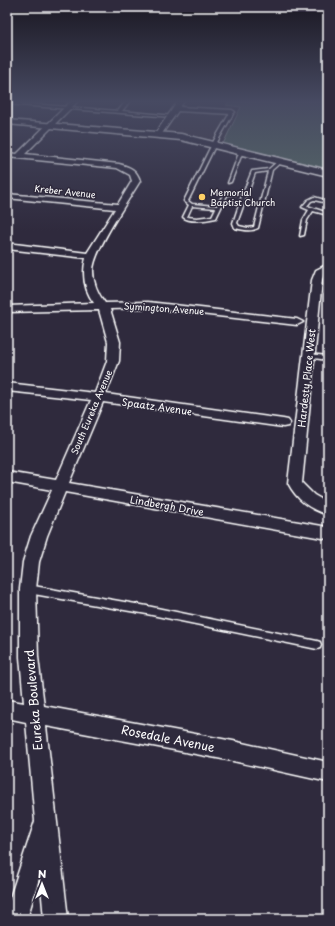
<svg xmlns="http://www.w3.org/2000/svg" width="335" height="926" font-family="'Playpen Sans',sans-serif">
<style>
.built{fill:#433b48}
.green{fill:#5a6f68;stroke:#acb7b4}
.lines{fill:none;stroke-linecap:round;stroke-linejoin:round}
.service-casing{stroke:#fff;stroke-width:3}
.minor-casing{stroke:#fff;stroke-width:3}
.tertiary-casing{stroke:#fff;stroke-width:3}
.service{fill:#2f2a3d;fill-rule:evenodd}
.minor{fill:#2f2a3d;fill-rule:evenodd}
.tertiary{fill:#2f2a3d;fill-rule:evenodd}
.poi-dot{fill:#ffd166;stroke:#2f2a3d;stroke-width:1.5}
.labels{text-anchor:middle;dominant-baseline:central;stroke-width:3;stroke-linejoin:round;paint-order:stroke}
.far-street-label{font-size:9px;fill:#fff;stroke:#2f2a3d}
.far-poi-label{font-size:9px;fill:#fff;stroke:#2f2a3d;text-anchor:start}
.street-label{font-size:10px;fill:#fff;stroke:#2f2a3d}
.near-street-label{font-size:12px;fill:#fff;stroke:#2f2a3d}
</style>
<rect width="100%" height="100%" fill="#2f2a3d"/>
<filter id="ink" filterUnits="userSpaceOnUse"><feTurbulence type="fractalNoise" baseFrequency=".025" numOctaves="2"/><feDisplacementMap in="SourceGraphic" scale="8" xChannelSelector="R" yChannelSelector="G"/><feConvolveMatrix kernelMatrix="1 2 1 2 8 2 1 2 1" color-interpolation-filters="sRGB"/></filter>
<g filter="url(#ink)">
<!-- built -->
<path class="built" d="M226 105 242 106 223 144 161 134 182 107 224 110Z"/>
<!-- green -->
<path class="green" d="M229 101H328V170L223 144 241 107 226 105Z"/>
<g class="lines">
<!-- service casing -->
<g class="service-casing">
<path id="service" d="M126 101H130L122 111 174 116 172 117 7 104V102L118 111Z
M231 111 234 112 216 144 188 201 192 204 217 206 224 193 244 191 252 171 269 169 279 160H281V162L272 170 258 228C251 232 243 230 235 228L233 223 243 193 227 195 216 218C206 220 190 223 183 217L189 205 184 201 212 144ZM268 171 254 227 248 228 239 226 237 223 255 173ZM192 206 216 208 212 216 197 218 187 217Z
M240 150 243 151 231 182 228 183Z
M314 197 328 201V203L314 200 311 201 307 206 328 213V215L313 211 307 220 304 235 300 236 303 220 309 210 302 207 308 200Z
M308 354 328 356V360L306 357V355Z
M28 585 147 606 317 641 320 642 321 645 320 648 317 649 147 614 28 593 25 591 24 589 25 587Z"/>
</g>
<!-- minor casing -->
<g class="minor-casing">
<path id="minor" d="M71 101H78L25 154 119 164C130 167 137 170 140 181 128 201 93 251 93 271 93 282 98 294 105 303L148 302 297 319 303 322 297 325 148 308 110 309 120 342 119 361 106 394 283 419 288 420 290 423 288 426 283 427 103 402 69 483 328 527V539L65 492 47 536 39 562 36 589 38 657 44 706 233 741 328 762V782L233 761 46 726 68 919H44L40 875 27 919H7V907L35 821 26 722 7 718V700L24 703 20 657V589L23 562 31 536 52 490 7 482V472L56 480 91 400 7 391V383L95 393 107 361 108 342 99 310 7 312V306L94 303C84 290 82 274 86 258L7 249V243L87 253 115 209 7 198V194L118 204 132 181 130 175 117 168 7 157V153L17 154Z
M178 101H184L180 107 232 110 235 112 232 114 178 111 161 135H157L155 134Z
M328 264V271L324 274 322 280 302 483 314 495 328 503V515C309 509 297 500 288 483L312 280 316 270Z"/>
</g>
<!-- tertiary casing -->
<g class="tertiary-casing">
<path id="tertiary" d="M7 120 181 134 328 170V176L181 140 7 124Z"/>
</g>
<!-- service -->
<use href="#service" class="service"/>
<!-- minor -->
<use href="#minor" class="minor"/>
<!-- tertiary -->
<use href="#tertiary" class="tertiary"/>
</g>
</g>
<!-- sky -->
<linearGradient id="sky" x2="0" y2="1"><stop stop-color="#1a1722"/><stop offset="0.44" stop-color="#474a62"/><stop offset="1" stop-color="#474a62" stop-opacity="0"/></linearGradient>
<rect width="335" height="231" fill="url(#sky)"/>
<!-- markers -->
<circle class="poi-dot" cx="202" cy="197" r="4"/>
<g class="labels">
<!-- far-street labels -->
<g class="far-street-label">
<text transform="translate(65 191) rotate(6)">Kreber Avenue</text>
<text transform="translate(164 308) rotate(4)">Symington Avenue</text>
<text transform="translate(91 412) rotate(-67)">South Eureka Avenue</text>
</g>
<!-- far-poi labels -->
<g class="far-poi-label">
<text x="210" y="192">Memorial<tspan x="210" dy="10">Baptist Church</tspan></text>
</g>
<!-- street labels -->
<g class="street-label">
<text transform="translate(306 378) rotate(-84)">Hardesty Place West</text>
<text transform="translate(157 406) rotate(8)">Spaatz Avenue</text>
<text transform="translate(167 505) rotate(10)">Lindbergh Drive</text>
</g>
<!-- near-street labels -->
<g class="near-street-label">
<text transform="translate(33 700) rotate(-95)">Eureka Boulevard</text>
<text transform="translate(168 738) rotate(11)">Rosedale Avenue</text>
</g>
</g>
<!-- margin -->
<rect width="335" height="926" fill="none" stroke="#2f2a3d" stroke-width="24"/>
<rect x="12" y="12" width="311" height="902" fill="none" stroke="#fff" stroke-width="1.5" filter="url(#ink)"/>
<!-- north arrow -->
<g transform="translate(42 884)" stroke="#2f2a3d" stroke-width="3" paint-order="stroke">
<path d="M0-3L7 15L0 10L-7 15Z" fill="#ffffff"/>
<text y="-6" font-size="11" font-weight="bold" text-anchor="middle" fill="#ffffff">N</text>
</g>
</svg>
